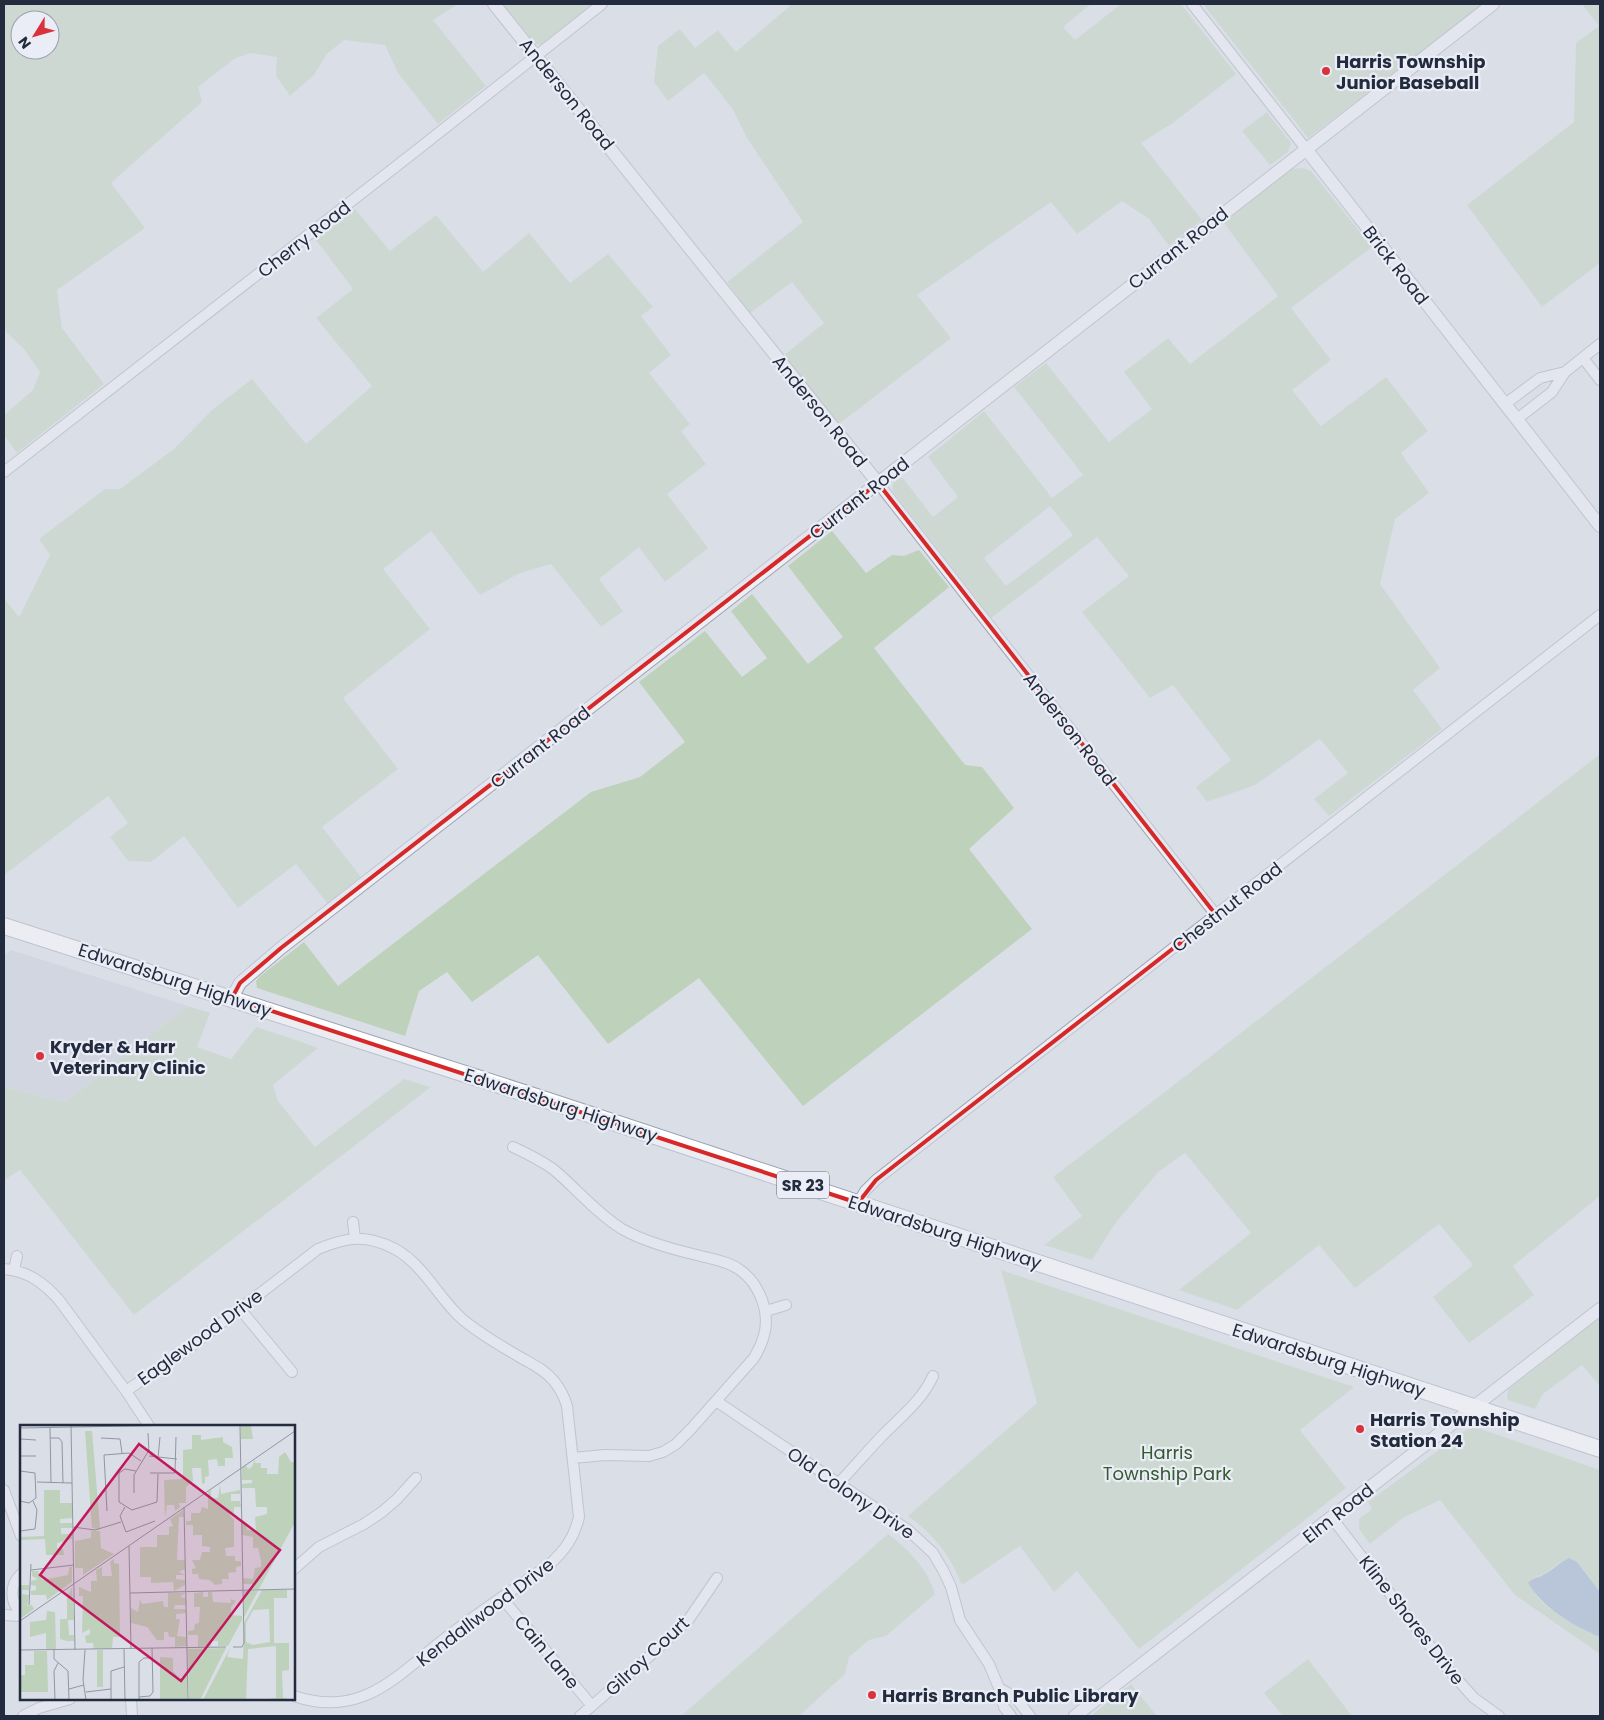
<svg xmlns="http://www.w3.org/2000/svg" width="1604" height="1720" font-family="Poppins,sans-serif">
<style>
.built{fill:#c8cdd9}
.green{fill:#bed1bb;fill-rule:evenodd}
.water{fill:#91a8cb}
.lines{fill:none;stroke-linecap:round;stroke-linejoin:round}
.minor-casing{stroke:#9fa5b1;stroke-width:12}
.tertiary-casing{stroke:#9fa5b1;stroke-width:14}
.primary-casing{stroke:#99a1b3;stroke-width:18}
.minor{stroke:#edeff5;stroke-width:10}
.tertiary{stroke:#edeff5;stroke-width:12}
.primary{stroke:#fff;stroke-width:16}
.marked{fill:none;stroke:#d62828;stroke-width:4;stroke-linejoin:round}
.poi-dot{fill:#da313c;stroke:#eaedf5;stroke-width:2}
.labels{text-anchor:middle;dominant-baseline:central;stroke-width:4.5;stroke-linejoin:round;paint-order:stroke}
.shield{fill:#eaedf5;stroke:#5f6575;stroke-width:1}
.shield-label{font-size:16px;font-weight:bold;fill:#232b3e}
.poi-label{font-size:18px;font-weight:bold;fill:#232b3e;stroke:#eaedf5;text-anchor:start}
.street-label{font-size:18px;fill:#232b3e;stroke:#eaedf5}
.park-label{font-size:18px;fill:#345b30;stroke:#eaedf5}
.inset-road{fill:none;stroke:#9196a3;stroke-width:1}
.view{fill:#c2185b;fill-opacity:0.15;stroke:#c2185b;stroke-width:2.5}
.inset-edge{fill:none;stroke:#232b3e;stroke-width:2.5}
</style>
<rect width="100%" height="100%" fill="#dadee7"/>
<!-- built -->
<path class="built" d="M11 950 188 1006 65 1102 4 1087V955Z"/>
<!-- green -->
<path class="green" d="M4 4H458L433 20 486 86 438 124 398 73 385 45 344 40 327 54 314 75 290 96 276 76 277 57 250 53 234 59 198 87 202 102 111 183 145 228 57 290 62 328 104 384 17 453 4 435V415L33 390 40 372 24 349 6 332 4 322ZM20 20H50V50H20Z
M500 4H593L542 44 537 45 529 40Z
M792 4H1091L1063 27 1075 40 1121 4H1181L1236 74 1173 123 1141 143 1202 220 1169 246 1149 219 1122 201 1077 234 1051 202 917 295 951 338 839 424 783 356 824 323 792 282 750 313 727 282 803 222 747 138 732 108 704 73 668 101 654 82 658 46 680 29 695 48 718 30 736 52Z
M1203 4H1484L1308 138Z
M1582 4H1600V263L1542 307 1467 205 1574 122 1576 43 1599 26Z
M1267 112 1291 143 1288 152 1270 165 1242 131Z
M1302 168 1311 171 1372 247 1291 308 1331 360 1292 390 1321 426 1386 377 1428 431 1401 453 1429 493 1395 519 1380 584 1440 668 1413 690 1442 729 1329 816 1314 799 1348 773 1320 739 1255 785 1207 802 1196 787 1231 760 1173 685 1150 698 1082 612 1129 576 1097 537 991 618 892 490 893 483 902 477 933 517 958 497 928 457 984 411 1052 498 1083 475 1014 387 1046 363 1109 442 1152 409 1124 372 1168 338 1190 364 1278 296 1224 223 1290 169ZM1050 506 1073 535 1006 586 984 558Z
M355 209 390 251 436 215 483 272 529 233 570 283 608 254 653 307 641 316 671 355 649 373 690 424 681 431 706 464 667 494 708 548 665 582 639 547 599 579 623 611 601 627 551 564 520 573 480 595 431 531 383 569 430 629 343 698 398 769 322 827 361 877 328 904 296 864 238 908 184 836 151 862 128 861 110 837 128 823 108 796 4 875V598L19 617 50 555 39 539 105 489H120L174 449 212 410 252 379 306 444 372 386 316 318 353 289 316 240Z
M832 531 866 573 892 555 904 556 919 550 949 587 874 648 965 765 982 767 1014 808 969 849 1032 929 803 1106 699 978 608 1044 538 955 472 1002 447 972 419 991 405 1036 257 988 256 981 259 977 304 942 338 986 591 792 640 777 685 742 639 682 705 631 742 677 767 658 731 611 752 594 808 664 843 637 788 566Z
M1600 754V1196L1513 1266 1534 1295 1469 1343 1433 1297 1473 1265 1439 1224 1355 1288 1319 1245 1237 1310 1179 1290 1251 1233 1185 1153 1158 1172 1114 1225 1092 1260 1044 1245 1082 1216 1053 1177 1170 1088Z
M188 1006 210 1013 197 1047 231 1059 256 1027 296 1040 318 1048 273 1085 278 1101 315 1147 404 1079 431 1087 134 1315 20 1170 4 1180V1087L65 1102Z
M1001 1270 1354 1387 1300 1430 1346 1488 1139 1649 1077 1571 1054 1592 1020 1546 962 1585C950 1556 934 1534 908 1516L1037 1403Z
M1600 1317V1386L1582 1365 1543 1394 1535 1409 1508 1400 1507 1395 1509 1389Z
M1475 1427 1600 1470V1592L1577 1562H1561L1544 1574 1531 1579C1532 1583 1532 1587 1534 1591 1542 1609 1582 1630 1600 1637V1654L1515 1595 1440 1500 1403 1518 1370 1544 1359 1529V1519L1372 1509 1368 1502 1466 1430Z
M888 1534C909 1550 927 1568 935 1594L886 1636 869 1640 849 1657 845 1674 799 1716H681Z
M1308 1659 1352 1716H1283L1264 1693Z
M1131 1684 1157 1716H1094L1093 1714Z"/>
<!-- water -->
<path class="water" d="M1569 1558 1577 1562 1600 1592V1637C1572 1625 1544 1609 1528 1583 1533 1577 1538 1578 1543 1575 1553 1570 1560 1562 1569 1558Z"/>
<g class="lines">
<!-- minor casing -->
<g class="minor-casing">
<path id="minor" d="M1192 4 1306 149
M1583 358 1600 380
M1505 404 1540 378 1565 372
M1517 419 1552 392 1565 372 1600 344
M4 472 417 150 602 4
M878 483 1216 915
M513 1147C526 1153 540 1160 553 1169 576 1188 596 1213 622 1229 645 1242 671 1249 697 1255 711 1259 728 1261 740 1270 750 1277 758 1289 762 1300 770 1322 765 1339 754 1358L691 1429 676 1444 663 1452 649 1456 605 1455 573 1458
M858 1203 865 1191 876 1180 1600 615
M353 1222 355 1238
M4 1269C28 1271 44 1283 59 1300L126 1391 149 1426
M14 1270 17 1256
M240 1309 292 1372
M766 1311 786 1305
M126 1391 185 1351 318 1249C347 1237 366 1234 395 1249 424 1265 437 1296 461 1318 478 1333 498 1344 518 1356 530 1363 544 1369 553 1380 560 1388 564 1396 567 1406L579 1517C574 1538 565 1550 549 1565 515 1588 481 1611 448 1636 400 1672 364 1720 294 1696
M716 1401 908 1530 933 1553 943 1570 951 1587 960 1620 989 1664 999 1688 1004 1707 1011 1716
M838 1484C852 1469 866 1453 880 1438 899 1418 922 1401 933 1376
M4 1490 21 1536
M1332 1518 1447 1668 1474 1698 1499 1716
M294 1569 319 1547 364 1524 382 1512 397 1499 416 1478
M21 1574C9 1586 10 1602 21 1613
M502 1598 592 1706
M4 1615 21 1616
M999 1688 1015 1697 1030 1716
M131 1699 132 1716
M23 1716 39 1708 70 1699
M580 1716 652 1654 689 1619 717 1578"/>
</g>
<!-- tertiary casing -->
<g class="tertiary-casing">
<path id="tertiary" d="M494 4 878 483
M1306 149 1600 526
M232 998 240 983 281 948 1493 4
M1075 1716 1600 1309"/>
</g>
<!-- primary casing -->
<g class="primary-casing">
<path id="primary" d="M4 926 546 1100 1600 1449"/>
</g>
<!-- minor -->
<use href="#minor" class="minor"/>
<!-- tertiary -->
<use href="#tertiary" class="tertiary"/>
<!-- primary -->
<use href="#primary" class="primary"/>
</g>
<!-- marked area -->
<path d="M0 0H1604V1720H0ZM878 483 1216 915 876 1180 858 1203 232 998 240 983 281 948Z" fill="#dadee7" fill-opacity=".55" fill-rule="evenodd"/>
<path class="marked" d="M878 483 1216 915 876 1180 858 1203 232 998 240 983 281 948Z"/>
<!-- markers -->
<g class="poi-dot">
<circle cx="1326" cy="71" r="5"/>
<circle cx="40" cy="1056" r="5"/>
<circle cx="1360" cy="1429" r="5"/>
<circle cx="872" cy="1695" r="5"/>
</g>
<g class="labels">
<!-- shield labels -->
<rect class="shield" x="777" y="1171.5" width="52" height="27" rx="4"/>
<g class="shield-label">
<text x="803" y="1185">SR 23</text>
</g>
<!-- poi labels -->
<g class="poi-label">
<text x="1336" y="61">Harris Township<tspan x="1336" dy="21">Junior Baseball</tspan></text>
<text x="50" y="1046">Kryder &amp; Harr<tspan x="50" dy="21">Veterinary Clinic</tspan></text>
<text x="1370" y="1419">Harris Township<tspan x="1370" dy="21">Station 24</tspan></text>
<text x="882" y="1695">Harris Branch Public Library</text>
</g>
<!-- street labels -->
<g class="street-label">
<text transform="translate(567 94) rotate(51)">Anderson Road</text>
<text transform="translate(304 239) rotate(-38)">Cherry Road</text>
<text transform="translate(1178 248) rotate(-38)">Currant Road</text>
<text transform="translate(1396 265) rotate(52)">Brick Road</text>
<text transform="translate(820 411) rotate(51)">Anderson Road</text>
<text transform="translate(859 498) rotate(-38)">Currant Road</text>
<text transform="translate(1070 729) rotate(52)">Anderson Road</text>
<text transform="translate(540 747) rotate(-38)">Currant Road</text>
<text transform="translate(1227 907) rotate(-38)">Chestnut Road</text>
<text transform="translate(175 980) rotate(18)">Edwardsburg Highway</text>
<text transform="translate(561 1105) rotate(18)">Edwardsburg Highway</text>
<text transform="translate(945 1232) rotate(18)">Edwardsburg Highway</text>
<text transform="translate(200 1337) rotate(-36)">Eaglewood Drive</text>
<text transform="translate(1329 1360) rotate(18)">Edwardsburg Highway</text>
<text transform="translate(851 1493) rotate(34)">Old Colony Drive</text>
<text transform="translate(1338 1513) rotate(-38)">Elm Road</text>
<text transform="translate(485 1612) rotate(-37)">Kendallwood Drive</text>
<text transform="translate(1412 1620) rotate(52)">Kline Shores Drive</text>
<text transform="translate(547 1652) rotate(50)">Cain Lane</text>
<text transform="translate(647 1656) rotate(-43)">Gilroy Court</text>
</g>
<!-- park labels -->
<g class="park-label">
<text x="1167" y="1452">Harris<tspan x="1167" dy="21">Township Park</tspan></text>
</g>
</g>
<!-- overview -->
<g transform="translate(20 1425)">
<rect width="275" height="275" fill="#dadee7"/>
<path d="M221 0H231L233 14H221ZM65 6H72L80 103 77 104 72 103ZM172 10H181V15L203 12V17L212 22 213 33H205V41H198L197 34 188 35 189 51 185 52V58L182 59 181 43H172L173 56 166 62V78H159L160 82 155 86 154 80H147L145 93 144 55 163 54V25L172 24ZM265 27 271 37H275V97L239 164H232V159H223V153L233 154 235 143 241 142V136L238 123H233V112L222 110V98H226L227 105 236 106 235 92 247 89V82H236L235 63H222V59L232 58V55H222V43L226 40 228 44 232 42 235 34V38H241V43H247V49H258L259 32ZM200 59 201 69 220 65V69H211V76H220L221 82H214V88L209 89 214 95V122L205 123 206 131H215V136H221V141L216 142V147L208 148 209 154H202V159L195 160 190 155 179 154 178 149H172V144L176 143 172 135H180L182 127H190V122L182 121V110H173V100H166V96H171V88H180L182 82 188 84V67L191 65V73H198ZM24 65H40V78H52V93L40 94V98H52V103H41V109H52V114L37 118V123L43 124 44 130H26L25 114 0 115V112L24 111ZM163 85 164 92H159L157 135H165V144L159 147 165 150H156V154L165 155V160L154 166 153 157 131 158V152H120V122H137V110H149V102L153 101 150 94ZM71 106H80L81 123 94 129 63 150V143H55V116L71 113ZM94 134V138L99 139 100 212H93L92 223 74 224 73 218H66L65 211 70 209V204L62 208 63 171H59V162L71 167V156H77L76 145 82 142V151H92L90 137ZM49 142H52V157L27 175 26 170H11V166L16 165V161L11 160V156L18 154 12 151V146H18L22 155 48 150ZM0 160H9V165H2V169L9 170 7 181 12 180 14 184 0 194ZM52 162 54 195H48L49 210H54V216H47L40 214V194H47V173ZM242 165H267V173H254V218H269V245L262 246 263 273 275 275H238L256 273V221L228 224 226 275H183L210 223 207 232 223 234 224 198ZM249 184 250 217 233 220 226 217V198L233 185ZM224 166H238L224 192ZM183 167V172H188V167H192L193 177 211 178V174L216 176 211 182V190L222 191V195L208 221H198V216H193L192 210 191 221 178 222V210H168V206L174 205 175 199 179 198 180 182H174V168ZM148 168H165L160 172 166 173V180H155L154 184H166V188L156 189V194H160L157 211 166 212V221L155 222V212H149L148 207H144V215H137L127 202 111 198V183L118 187 120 174 122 179 143 176 144 182H148ZM27 186 35 187 36 224H26V208L10 212V197L26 195ZM206 223 180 275H169L168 224ZM77 225H83V262H77ZM14 226H27L28 267H1L0 250H5V240H14ZM140 232 153 233V246L160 254 167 251V275H140Z" fill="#bed1bb" fill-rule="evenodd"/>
<path class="inset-road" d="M51 0 55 225M0 3 165 0M30 3 31 58M128 8 129 27 133 32M30 13H39L42 17 43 58M81 13 100 14 102 28M0 14 16 15M0 31H16M129 31 157 34M138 33 140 12M0 46 15 48M116 46 105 44 99 48V77L112 85 137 77M130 48H155M155 48 156 12M17 57 52 58M114 68V50L129 25M0 76 9 78 16 73 15 48M13 76 17 85 15 104M137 77 138 49M105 82 100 91 106 107 135 96M164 82 168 275M87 86 84 30 109 28 121 36M53 102 75 105 101 97M0 106 15 104M109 121 111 224M11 145 54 140M110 168 275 164M9 180 11 139M0 196 275 6M213 222H222L224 218 220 0M104 224 105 275M0 225 206 222M34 225V234L48 246 49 275M65 225 63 255 66 275M49 264 64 260M66 267 91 264M119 272 130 271 133 267 132 223M35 275 34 246 38 238M91 275V246L104 242M119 275V237L124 233H133"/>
<path class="view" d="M119 19 260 125 161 256 20 150Z"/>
<rect width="275" height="275" class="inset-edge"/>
</g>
<!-- border -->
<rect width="1604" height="1720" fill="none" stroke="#232b3e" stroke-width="10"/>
<!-- north arrow -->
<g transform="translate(35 35) rotate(233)"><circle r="24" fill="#eaedf5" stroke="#9a9fac"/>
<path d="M0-4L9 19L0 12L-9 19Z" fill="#da313c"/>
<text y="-8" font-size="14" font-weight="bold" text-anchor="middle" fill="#232b3e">N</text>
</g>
</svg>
